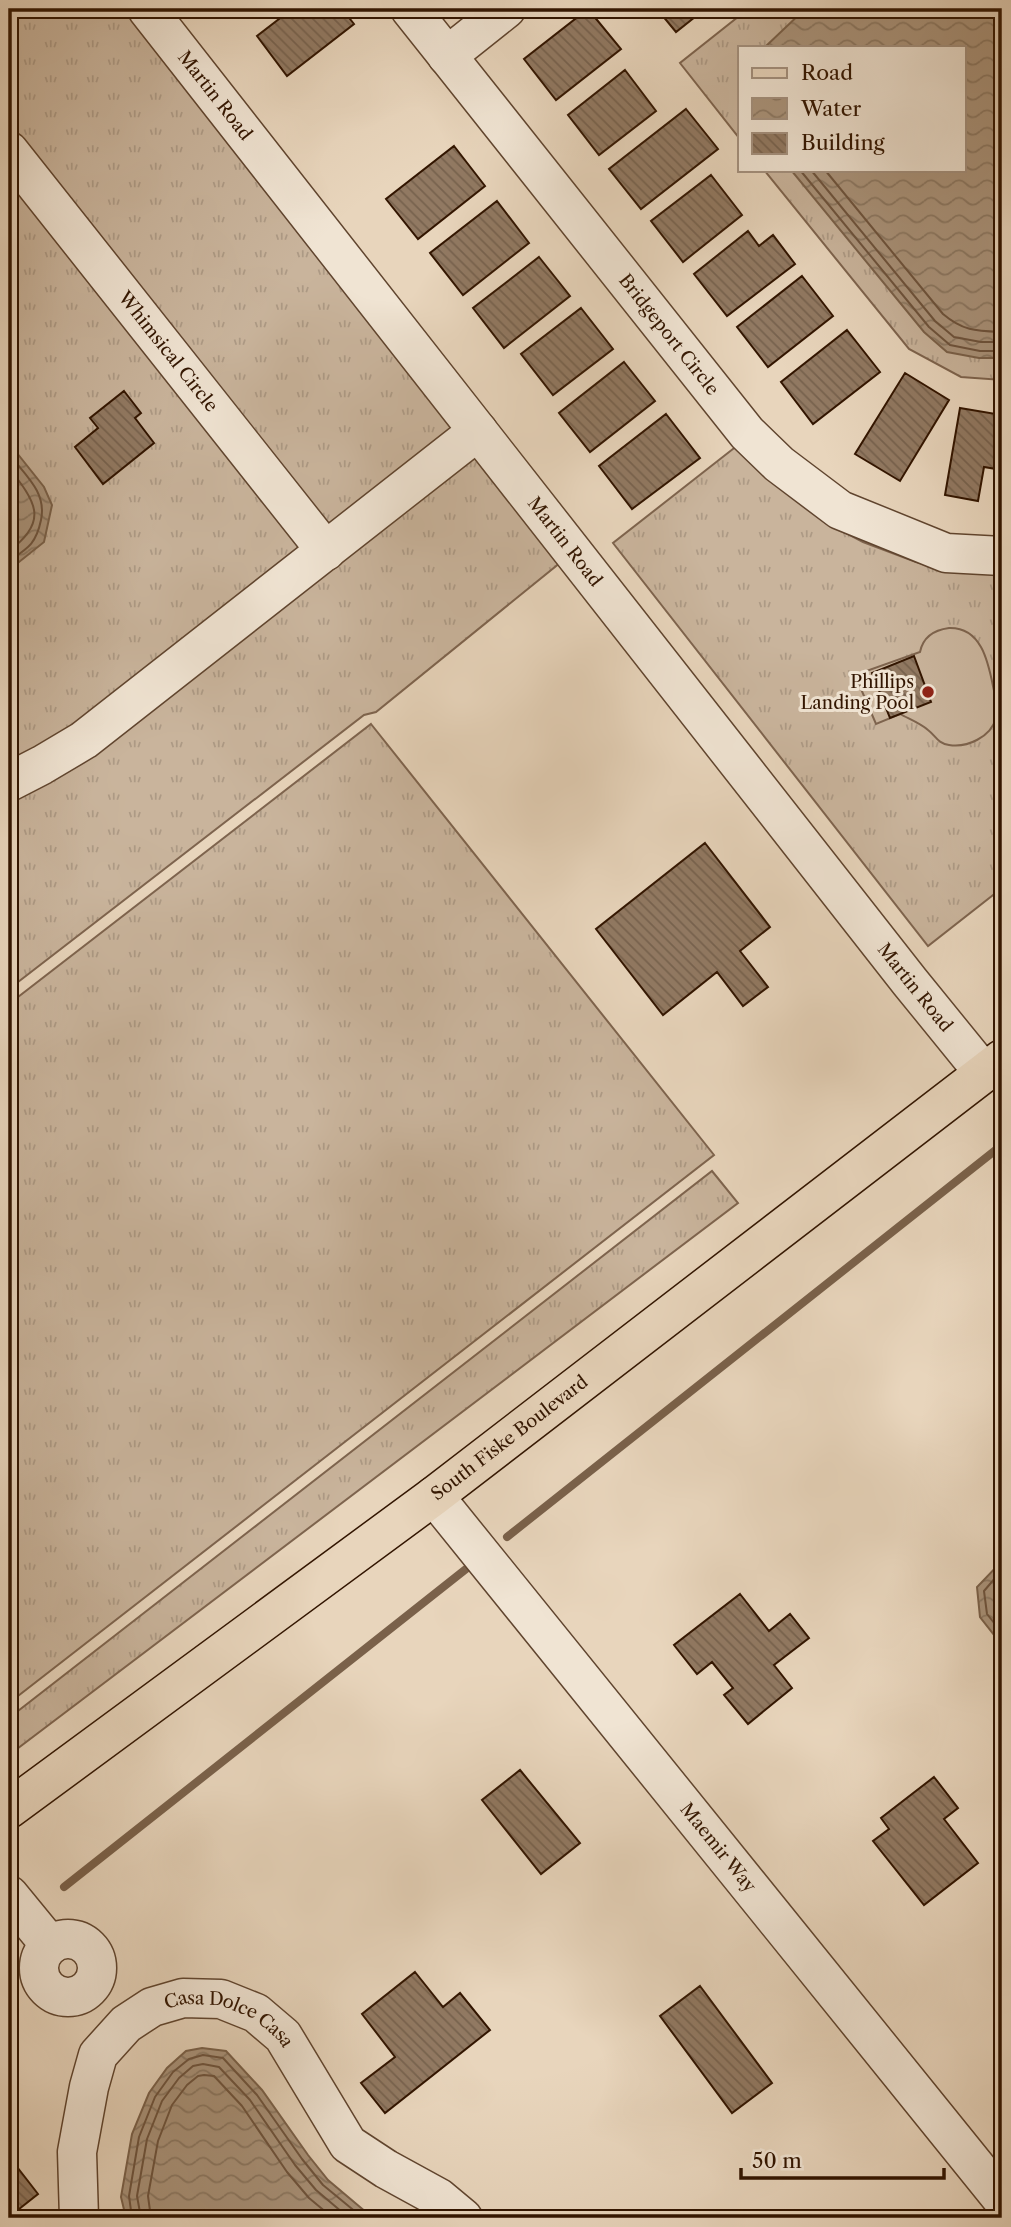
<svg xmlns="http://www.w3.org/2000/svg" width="1011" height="2227" font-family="'Libre Caslon Text',serif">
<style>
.grass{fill:url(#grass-tufts);stroke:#7e644e;stroke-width:2}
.garden{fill:#c9b49c;stroke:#7e644e;stroke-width:2}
.water{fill:url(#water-waves);stroke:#7a614a;stroke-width:2}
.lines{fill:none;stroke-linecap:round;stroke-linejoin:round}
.shore{stroke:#6e543e;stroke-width:2}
.stream{stroke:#7a614a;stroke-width:8}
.building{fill:url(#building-back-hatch);stroke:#321500;stroke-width:2}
.minor-casing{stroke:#60452f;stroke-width:41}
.major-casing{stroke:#321500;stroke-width:41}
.minor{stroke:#f0e4d3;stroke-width:38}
.major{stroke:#e8d5bc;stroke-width:38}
.poi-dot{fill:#8f2418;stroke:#f0e4d3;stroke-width:2.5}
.labels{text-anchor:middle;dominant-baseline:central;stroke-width:6;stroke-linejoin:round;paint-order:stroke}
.street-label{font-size:18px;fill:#321500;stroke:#f0e4d3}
.poi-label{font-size:18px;fill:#321500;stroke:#f0e4d3;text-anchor:end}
</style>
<defs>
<pattern id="grass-tufts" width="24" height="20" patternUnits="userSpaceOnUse" patternTransform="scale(1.75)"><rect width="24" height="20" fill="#c9b49c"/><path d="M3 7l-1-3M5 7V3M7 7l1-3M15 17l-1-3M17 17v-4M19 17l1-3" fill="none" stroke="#ad9a85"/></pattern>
<pattern id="water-waves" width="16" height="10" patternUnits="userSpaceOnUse" patternTransform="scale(1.75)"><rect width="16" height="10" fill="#aa947c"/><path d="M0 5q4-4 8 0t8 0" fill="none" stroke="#8b7863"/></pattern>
<pattern id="building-back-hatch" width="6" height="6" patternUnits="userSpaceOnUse" patternTransform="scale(1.75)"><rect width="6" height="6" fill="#917962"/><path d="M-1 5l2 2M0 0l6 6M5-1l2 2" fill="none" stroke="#77624e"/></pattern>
</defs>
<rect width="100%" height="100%" fill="#e8d5bc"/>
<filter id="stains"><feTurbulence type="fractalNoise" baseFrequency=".00286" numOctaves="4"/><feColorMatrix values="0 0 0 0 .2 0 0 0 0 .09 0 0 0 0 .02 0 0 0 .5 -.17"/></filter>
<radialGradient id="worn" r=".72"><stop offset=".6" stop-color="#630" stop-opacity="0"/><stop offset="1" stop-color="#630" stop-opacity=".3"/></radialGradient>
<!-- grass -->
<path class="grass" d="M9 9H127L561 562 376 712 364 715 9 989Z
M748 9H1002V380L961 377 909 349 764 170H964V47H740V139L680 63Z
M738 445 840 530 863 542 916 562 947 569 1002 575V888L928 946 613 543Z
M371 724 714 1155 9 1703V1004Z
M712 1171 738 1203 9 1755V1718Z"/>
<!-- garden -->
<path class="garden" d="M949 628C981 627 988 661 993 686 995 696 999 708 996 718 991 737 967 748 949 745 937 743 936 736 928 730 920 723 909 719 900 714L876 724 855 675 920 652C923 637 934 630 949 628Z"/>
<!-- water -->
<path class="water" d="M805 9H1002V358H979L947 352 924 332 791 170H964V47H765Z
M9 443 44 487 52 505 44 542 9 570Z
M1002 1561V1645L980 1617 977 1587Z
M202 2048 226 2051 262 2090 308 2155 328 2180 373 2218H126L121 2197 132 2134 149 2093 167 2068 186 2051Z"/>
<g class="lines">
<!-- shore -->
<path class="shore" d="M800 170 929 327 950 345 980 351H1002
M811 170 935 321 954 337 981 342H1002
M825 170 943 314C963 331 976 331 1002 332
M9 454C25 475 47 492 41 520 36 544 28 548 9 561
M9 468C35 501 50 521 9 551
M1002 1570 984 1591 987 1614 1002 1633
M132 2218 129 2196 139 2137 155 2097 173 2072 189 2059 203 2055 223 2058 257 2095 302 2159 323 2185 363 2218
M141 2218 137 2196 147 2139 162 2101 179 2078 193 2066 203 2064 219 2067 250 2100 295 2165 316 2190 349 2218
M151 2218 148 2196 158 2141 172 2105 187 2085 198 2076 204 2075 214 2076 242 2106 287 2172 309 2198 333 2218"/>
<!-- stream -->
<path class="stream" d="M507 1537 1002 1145
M64 1887 466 1569"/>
</g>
<!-- building -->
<path class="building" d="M292 9H342L354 24 287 76 257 36Z
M588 9 621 49 556 100 524 59Z
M657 9H705L676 32Z
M625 70 656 111 599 155 568 115Z
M686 109 718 149 641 209 609 169Z
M454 146 485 186 418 239 386 199Z
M711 175 742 215 683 262 651 221Z
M497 201 529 243 463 295 430 253Z
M748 231 759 246 773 235 795 264 727 316 694 274Z
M539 257 570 296 504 348 473 308Z
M802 276 833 316 768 367 737 327Z
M581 308 613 349 553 395 521 354Z
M847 330 880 372 813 424 781 382Z
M624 362 655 401 590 452 559 413Z
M905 373 949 400 900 481 855 454Z
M124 391 141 413 135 418 154 443 103 484 75 447 98 428 90 418Z
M960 408 1002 415V470L984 467 978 501 945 495Z
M666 414 700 458 632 509 599 466Z
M914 656 931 702 890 718 872 673Z
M705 843 770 927 740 951 768 987 743 1006 717 972 663 1015 596 929Z
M740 1594 769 1631 790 1614 809 1638 774 1665 792 1688 748 1724 724 1695 733 1688 712 1662 697 1674 674 1645Z
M520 1770 580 1843 541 1874 482 1800Z
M934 1777 958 1808 944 1819 978 1863 924 1905 873 1841 889 1829 881 1818Z
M415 1972 443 2007 460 1993 490 2030 385 2113 361 2083 395 2057 362 2014Z
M700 1986 772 2083 732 2113 660 2016Z
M14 2163 38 2194 9 2217V2168Z"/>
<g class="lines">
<!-- minor casing -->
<g class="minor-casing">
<g id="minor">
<path id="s1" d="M147 9 910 982 984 1073"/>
<path id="s2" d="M410 9 747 433 779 464 840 510 946 553 1002 556"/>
<path d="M447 56 506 9"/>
<path id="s3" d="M9 151 326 551"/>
<path d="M9 782 42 765 84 740 478 431"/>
<path id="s4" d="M434 1496 1002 2199"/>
<path d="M9 1895 50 1945"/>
<circle cx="68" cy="1968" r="29"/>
<path id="s5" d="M79 2218 77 2152 89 2087 98 2055 126 2024 152 2007 183 1998 221 1999 256 2013 283 2036 348 2144 386 2169 439 2198 463 2218"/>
</g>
</g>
<!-- major casing -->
<g class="major-casing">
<g id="major">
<path id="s6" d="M9 1809 434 1496 1002 1059"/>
</g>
</g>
<!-- minor -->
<use href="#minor" class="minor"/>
<!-- major -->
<use href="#major" class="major"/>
</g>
<!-- markers -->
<circle class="poi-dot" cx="928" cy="692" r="7"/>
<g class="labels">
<!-- street labels -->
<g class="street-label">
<text stroke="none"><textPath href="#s1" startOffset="110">Martin Road</textPath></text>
<text stroke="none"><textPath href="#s2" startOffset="416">Bridgeport Circle</textPath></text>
<text stroke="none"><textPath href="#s3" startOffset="256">Whimsical Circle</textPath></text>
<text stroke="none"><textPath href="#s1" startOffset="677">Martin Road</textPath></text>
<text stroke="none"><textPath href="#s1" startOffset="1244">Martin Road</textPath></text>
<text stroke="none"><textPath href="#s6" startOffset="623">South Fiske Boulevard</textPath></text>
<text stroke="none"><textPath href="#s4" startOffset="452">Maemir Way</textPath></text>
<text stroke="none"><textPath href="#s5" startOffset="322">Casa Dolce Casa</textPath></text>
</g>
<!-- poi labels -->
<g class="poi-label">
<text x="914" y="682">Phillips<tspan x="914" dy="21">Landing Pool</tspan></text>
</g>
</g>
<!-- margin -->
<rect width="1011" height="2227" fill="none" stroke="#e8d5bc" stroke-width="35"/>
<rect x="10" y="10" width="990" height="2206" fill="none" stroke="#321500" stroke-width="3.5"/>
<rect x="18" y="18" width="976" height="2192" fill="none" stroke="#321500" stroke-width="2"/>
<!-- legend -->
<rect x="738" y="46" width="228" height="126" fill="#f0e4d3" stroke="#a4917f" stroke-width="2"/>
<rect x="752" y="68" width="35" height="10" fill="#e8d5bc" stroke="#a4917f" stroke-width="2"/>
<text x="801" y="80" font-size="21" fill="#321500">Road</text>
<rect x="752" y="98" width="35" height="21" fill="url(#water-waves)" stroke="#a4917f" stroke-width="2"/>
<text x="801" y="116" font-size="21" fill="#321500">Water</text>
<rect x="752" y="133" width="35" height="21" fill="url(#building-back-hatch)" stroke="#a4917f" stroke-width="2"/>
<text x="801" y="150" font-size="21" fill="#321500">Building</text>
<!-- scale -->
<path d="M741 2168v10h203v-10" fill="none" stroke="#321500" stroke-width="3.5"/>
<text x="752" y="2168" font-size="21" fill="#321500" stroke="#f0e4d3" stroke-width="5" paint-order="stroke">50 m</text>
<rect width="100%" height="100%" filter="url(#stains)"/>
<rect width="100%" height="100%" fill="url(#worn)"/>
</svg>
